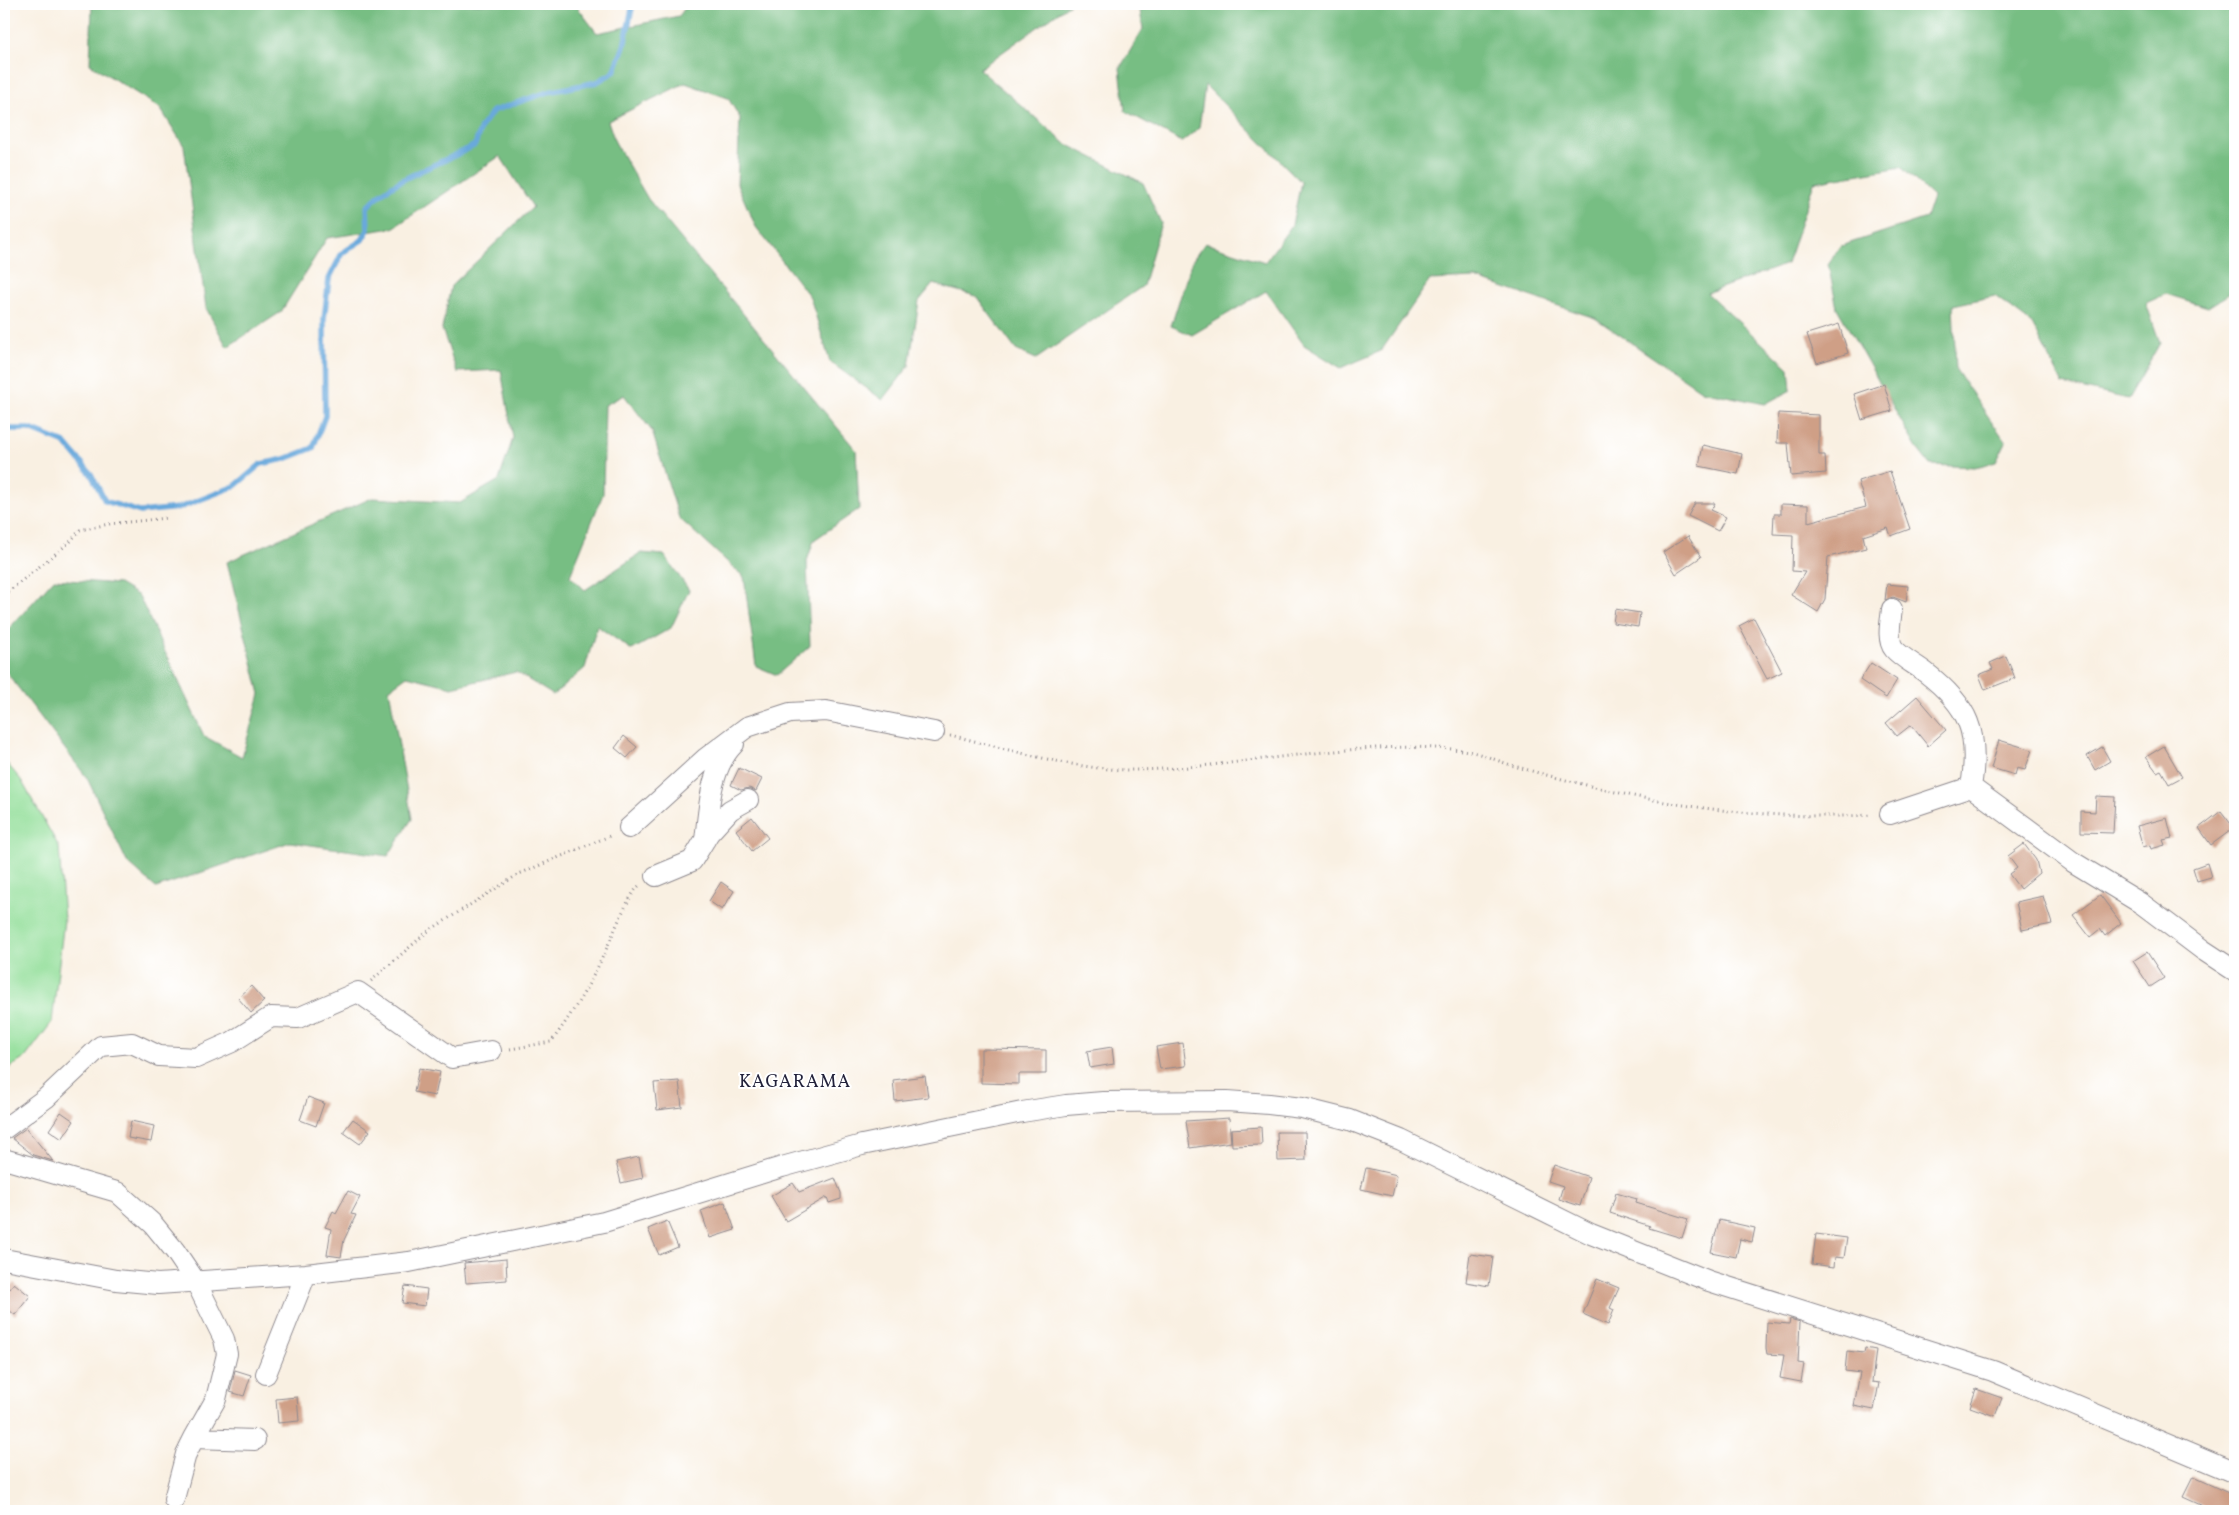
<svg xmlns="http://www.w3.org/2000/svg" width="2239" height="1515" font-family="Vollkorn,serif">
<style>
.green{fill:#94df9b;stroke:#5b806b}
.forest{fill:#77be83;stroke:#4c705f}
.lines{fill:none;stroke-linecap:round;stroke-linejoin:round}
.stream{stroke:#69a9dc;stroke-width:5.5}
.building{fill:#cf9f86}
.street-casing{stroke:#8e898e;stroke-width:22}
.path{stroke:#8e898e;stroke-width:3;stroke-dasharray:1 4;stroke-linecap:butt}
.street{stroke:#fff;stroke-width:20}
.labels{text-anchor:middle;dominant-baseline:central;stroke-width:4;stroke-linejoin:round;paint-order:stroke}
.quarter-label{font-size:18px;letter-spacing:1px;fill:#22223b;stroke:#fff}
</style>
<rect width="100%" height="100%" fill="#fff"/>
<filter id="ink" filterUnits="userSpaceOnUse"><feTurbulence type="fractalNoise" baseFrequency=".02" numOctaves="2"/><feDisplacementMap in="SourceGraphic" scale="10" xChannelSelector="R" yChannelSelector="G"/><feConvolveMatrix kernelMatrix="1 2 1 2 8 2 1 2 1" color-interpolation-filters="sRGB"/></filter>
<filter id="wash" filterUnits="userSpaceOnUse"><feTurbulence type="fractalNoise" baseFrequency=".0096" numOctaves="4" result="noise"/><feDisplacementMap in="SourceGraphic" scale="20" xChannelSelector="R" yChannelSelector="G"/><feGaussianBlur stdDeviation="1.12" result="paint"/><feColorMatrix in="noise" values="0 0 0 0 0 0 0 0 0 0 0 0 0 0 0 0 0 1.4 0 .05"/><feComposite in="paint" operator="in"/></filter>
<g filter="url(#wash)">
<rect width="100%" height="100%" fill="#f9f0e2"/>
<!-- green -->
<path class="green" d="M4 760 21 780 59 847 64 920 52 1022 25 1058 4 1071Z"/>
<!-- forest -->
<path class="forest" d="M92 4H575L597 33 679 16 688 4H1070L979 69 1066 144 1143 183 1161 223 1143 286 1036 359 1016 350 976 296 933 284 919 301 909 366 883 400 830 362 810 297 756 227 737 184 740 118 728 98 685 83 608 121 615 142 648 199 856 450 859 509 814 540 807 561 810 646 777 675 756 666 744 577 679 518 652 431 624 395 605 405 603 494 570 576 585 590 641 553 664 555 689 590 671 628 632 650 597 626 585 668 553 695 516 672 452 687 407 676 389 689 412 819 388 856 290 842 156 888 127 862 87 778 4 669V634L54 579 119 584 139 596 204 736 242 757 260 694 227 562 372 498 460 503 499 480 513 438 501 370 457 372 442 329 451 286 533 207 500 156 393 228 327 238 281 312 227 347 206 308 184 146 160 108 90 64Z
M1139 4H2235V290L2208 307 2166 294 2146 303 2160 343 2128 399 2063 384 2032 324 1995 296 1953 305 1956 370 2006 442 1996 462 1975 467 1930 465 1916 447 1837 308 1828 264 1841 246 1926 218 1933 197 1901 167 1814 182 1787 264 1707 293 1789 368 1791 390 1765 404 1702 391 1595 318 1475 278 1430 280 1381 351 1341 368 1304 345 1266 291 1192 335 1171 326 1192 261 1205 243 1265 262 1292 225 1301 182 1205 85 1199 128 1182 142 1125 111 1120 68 1143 29Z"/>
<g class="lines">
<!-- stream -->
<path class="stream" d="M4 429H30L65 443 91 474 105 501 140 512 179 508 235 486 261 464 285 459 313 448 325 416 324 319 329 279 342 253 362 240 368 230 367 207C396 175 439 166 475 145L481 127 493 111 548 92 597 82 614 72 624 46 633 4"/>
</g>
<g id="blocks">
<!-- building -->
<path class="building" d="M1839 324 1848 353 1817 363 1807 334Z
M1884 384 1892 411 1862 420 1854 394Z
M1778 413 1819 415V455H1825L1826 473 1791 476 1788 443H1777Z
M1703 445 1742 454 1738 474 1699 466Z
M1890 471 1910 529 1891 536 1888 528 1863 536 1866 548 1828 557 1825 599 1818 612 1791 595 1805 572 1792 571 1793 535 1773 534 1774 514H1781V504L1808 505V522L1866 507 1858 481Z
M1695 503H1715L1711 510 1726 517 1718 531 1688 516Z
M1688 536 1701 557 1676 574 1663 552Z
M1887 584 1908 586 1906 602 1893 597 1885 600Z
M1615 609 1640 613 1638 627 1613 623Z
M1754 618 1782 672 1767 679 1739 626Z
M2006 656 2015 678 1985 690 1979 675 1993 669 1990 663Z
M1871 663 1897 680 1886 698 1860 680Z
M1917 696 1946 730 1928 746 1911 725 1897 736 1886 723Z
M624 736 637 747 627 758 615 748Z
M1999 740 2032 750 2025 770 2017 768 2015 775 1991 768Z
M2164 746 2182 777 2169 784 2161 770 2157 772 2146 757Z
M2102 747 2110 761 2095 770 2087 756Z
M739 768 762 779 756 791 749 788 741 790 731 785Z
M2096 796 2115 797 2113 833 2081 832V811L2095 812Z
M2221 811 2234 828 2211 845 2199 828Z
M752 817 768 838 752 851 736 830Z
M2167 818 2172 838 2163 840 2165 845 2151 849 2150 845 2143 847 2137 826Z
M2024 844 2036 860 2039 873 2020 889 2009 874 2017 868 2008 856Z
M2207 863 2211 877 2197 881 2193 868Z
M721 882 734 891 722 910 709 901Z
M2100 895 2121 923 2105 936 2100 929 2090 937 2073 915Z
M2043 896 2052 924 2022 930 2016 902Z
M2147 952 2164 978 2150 987 2133 961Z
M251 986 264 1001 251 1013 238 998Z
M1183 1043 1186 1066 1160 1069 1156 1047Z
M1112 1047 1114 1064 1090 1068 1087 1051Z
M981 1049 1046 1050V1074H1019V1084L981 1083Z
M419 1068 440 1072 435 1096 414 1092Z
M925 1076 928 1097 895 1101 893 1080Z
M679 1081 682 1107 657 1110 654 1083Z
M308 1097 324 1103 316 1126 300 1120Z
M61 1112 74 1121 62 1139 49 1130Z
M1229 1118 1231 1142 1190 1148 1186 1121Z
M353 1119 370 1131 360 1144 343 1132Z
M131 1121 154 1126 151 1142 128 1138Z
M1261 1127 1262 1145 1232 1146 1231 1129Z
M26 1128 53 1161 33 1155 12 1138Z
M1277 1132H1305L1306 1160 1278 1161Z
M639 1157 643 1178 621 1183 616 1162Z
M1554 1165 1589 1177 1580 1206 1559 1199 1563 1186 1548 1181Z
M1366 1168 1397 1175 1392 1196 1361 1189Z
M835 1178 841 1193V1199L829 1203 827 1197 786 1221 771 1196 793 1183 799 1192Z
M348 1191 360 1197 351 1214 356 1215 344 1240 341 1257 327 1255 331 1229 325 1227 333 1211 336 1213Z
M1616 1193 1637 1199 1636 1203 1688 1219 1682 1238 1649 1228 1650 1226 1610 1213Z
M725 1202 735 1230 710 1238 701 1211Z
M1719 1220 1755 1228 1752 1242 1740 1239 1736 1257 1711 1252Z
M667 1221 678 1247 659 1255 648 1229Z
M1816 1234 1847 1238 1844 1258 1835 1257 1834 1267 1812 1264Z
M1470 1254 1493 1257 1489 1286 1466 1282Z
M506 1259 507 1280 466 1283 464 1263Z
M1597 1279 1619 1288 1610 1308 1614 1310 1608 1325 1583 1314Z
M14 1283 30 1296 15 1315 4 1306V1295Z
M405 1286 427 1289 425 1306 402 1303Z
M1790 1319 1800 1322 1798 1363 1804 1364 1801 1382 1780 1378 1784 1355 1767 1354 1766 1348 1767 1322 1789 1324Z
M1865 1348 1876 1350 1872 1382 1879 1383 1874 1410 1854 1406 1860 1373 1845 1371 1847 1351 1864 1353Z
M235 1370 251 1375 244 1396 230 1392Z
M1976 1389 2002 1398 1995 1416 1970 1407Z
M297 1397 299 1421 278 1423 276 1399Z
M2193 1477 2235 1496V1511H2214L2183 1497Z"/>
</g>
</g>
<g filter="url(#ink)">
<use href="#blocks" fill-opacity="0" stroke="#8e898e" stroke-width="1"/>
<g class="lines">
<!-- street casing -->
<g class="street-casing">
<path id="street" d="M1892 609C1891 620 1886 639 1894 649 1902 658 1916 665 1925 672 1969 706 1980 732 1971 787L2073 862 2142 904 2203 950 2235 971
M1890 814 1971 787
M629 828 706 758 747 727 790 713 826 711 934 732
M705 840C709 808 710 768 734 744
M656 876 692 861 709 833 730 810 748 800
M4 1129 46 1098 101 1046 132 1043 159 1056 196 1058 232 1042 271 1017 298 1018 358 992 452 1058 491 1051
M4 1159 117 1192 153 1224 175 1251 196 1282 224 1339 227 1354 216 1399 194 1438
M4 1259 116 1280 158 1284 306 1274 409 1262 604 1222 782 1167 862 1145 1022 1112 1066 1105 1103 1102 1227 1101 1269 1104 1302 1108 1350 1120 1401 1140 1591 1234 1709 1281 1993 1371 2235 1473
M266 1374 306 1274
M174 1499 186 1454 194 1438 255 1440"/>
</g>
<!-- path -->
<path class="path" d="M4 595 70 542 80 530 109 524 167 518
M950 735C1005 748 1074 770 1130 770 1240 769 1352 738 1462 750 1478 752 1495 760 1511 765 1544 775 1578 783 1611 791 1696 811 1785 819 1872 815
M371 981 427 932 519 874 612 835
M510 1049 551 1042C571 1016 589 986 603 956 611 940 628 894 640 885"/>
<!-- street -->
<use href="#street" class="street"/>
</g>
</g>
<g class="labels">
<!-- quarter labels -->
<g class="quarter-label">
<text x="795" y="1082">KAGARAMA</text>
</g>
</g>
<!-- margin -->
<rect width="2239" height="1515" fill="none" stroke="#fff" stroke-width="20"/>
</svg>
